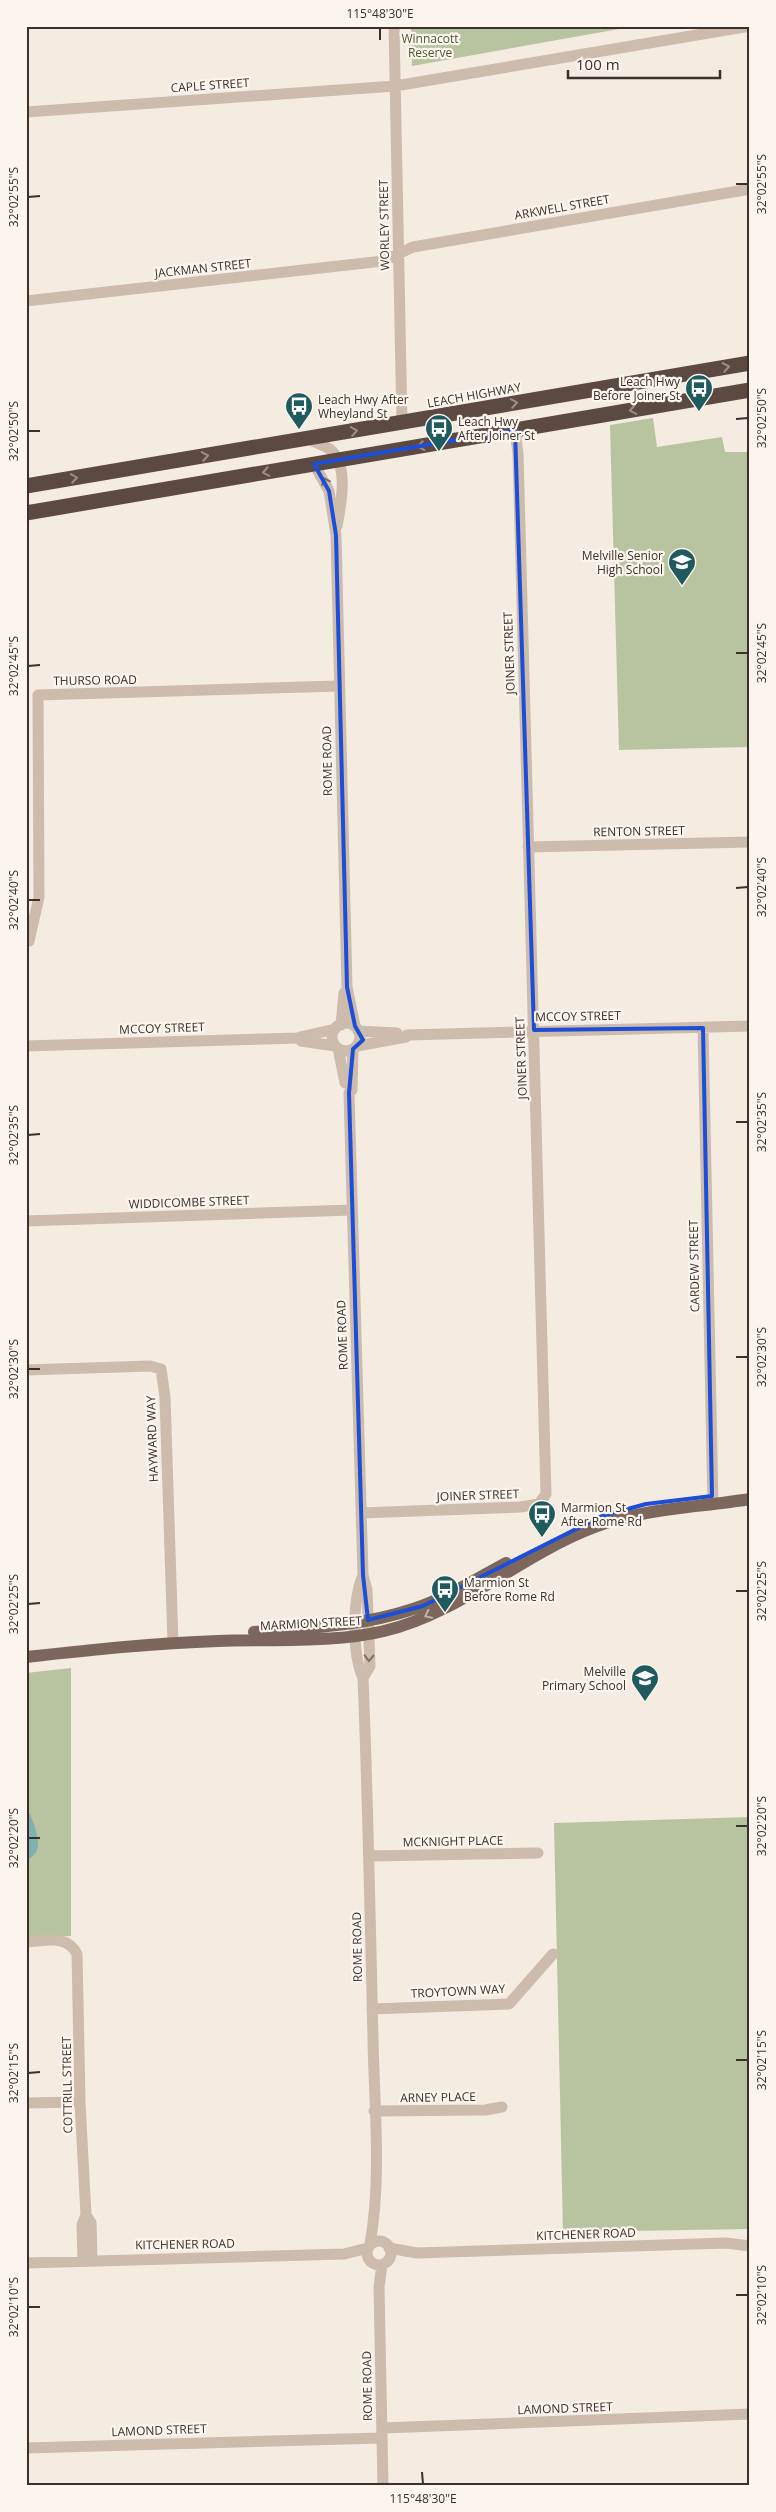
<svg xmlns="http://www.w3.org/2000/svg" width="776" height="2512" font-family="'Open Sans',sans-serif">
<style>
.green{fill:#b8c4a0}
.water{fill:#7fb0b2}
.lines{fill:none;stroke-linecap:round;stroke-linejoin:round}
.minor{stroke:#cdbbac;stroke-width:11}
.major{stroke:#7d675c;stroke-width:12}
.highway{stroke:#5c4a42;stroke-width:15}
.oneway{stroke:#9c8e87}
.oneway2{stroke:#7d6f65}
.oneway3{stroke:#c2b5ac}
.marked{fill:none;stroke:#1d4ed8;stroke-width:4;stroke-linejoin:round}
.ticks{fill:none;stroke:#3b302b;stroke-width:2}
.labels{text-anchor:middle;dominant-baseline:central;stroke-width:4.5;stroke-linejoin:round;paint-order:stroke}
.park-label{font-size:12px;fill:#4a5a2e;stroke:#fbf5ee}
.street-label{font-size:12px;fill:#3b302b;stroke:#fbf5ee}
.poi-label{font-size:12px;fill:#3b302b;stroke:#fbf5ee;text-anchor:start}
.neatline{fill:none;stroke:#3b302b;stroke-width:2}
.ticks-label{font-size:12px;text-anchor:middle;fill:#3b302b}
</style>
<rect width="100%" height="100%" fill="#f4ebe1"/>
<!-- green -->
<path class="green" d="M411 26H636L412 66Z
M653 418 657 447 722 437 725 452H750V747L619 750 610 425Z
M71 1668V1936L26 1938V1673Z
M750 1817V2229L563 2232 554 1823Z"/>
<!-- water -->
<path class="water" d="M26 1808C32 1815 41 1841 37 1850 36 1854 29 1859 26 1862Z"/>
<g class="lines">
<!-- minor -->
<path class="minor" d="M394 26 402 423
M26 112 395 86 750 26
M26 301 383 261 413 247 750 189
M306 438C314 442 324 445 331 450 349 467 341 504 337 526
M314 464 329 491 336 535 347 987 355 1026
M528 847 750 842
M29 941 39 897 38 695 339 686
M332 1037a14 14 0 1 1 28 0a14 14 0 1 1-28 0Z
M341 1025 344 993
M703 1028 713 1504
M358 1031 397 1033
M300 1037 335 1029
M26 1046 299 1038 301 1041 335 1046
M357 1046 406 1037 407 1035 750 1026
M338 1048 345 1083
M353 1049 352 1090 349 1093 363 1575 367 1590 370 1666 363 1678
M26 1221 352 1210
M26 1370 150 1366 161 1369 165 1397 173 1643
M361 1513 520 1507 539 1504 546 1494 518 454 515 430
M363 1575C352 1601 352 1653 363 1678 368 1798 370 1917 373 2037 374 2105 382 2177 370 2244
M369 1856 538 1853
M26 1942C46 1941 67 1934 77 1954L80 2102 86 2215 82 2225 83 2260
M372 2009 509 2004 553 1954
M26 2103 80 2102
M374 2111 485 2110 502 2107
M86 2215 91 2223 92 2260
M367 2253a12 12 0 1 1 24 0a12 12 0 1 1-24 0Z
M389 2248 417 2253 726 2243 750 2246
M26 2263 344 2254 368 2248
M382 2265 379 2287 383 2486
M382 2428 750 2414
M26 2448 382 2438"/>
<!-- major -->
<path class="major" d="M254 1632C307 1628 363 1626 413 1609 445 1599 476 1579 506 1563
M26 1657C90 1650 154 1643 218 1641 269 1639 336 1643 384 1631 457 1614 518 1558 587 1530 639 1508 695 1508 750 1499"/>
<!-- highway -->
<path class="highway" d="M26 486 750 363
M26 513 750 390"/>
</g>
<!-- one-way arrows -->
<defs><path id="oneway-chevron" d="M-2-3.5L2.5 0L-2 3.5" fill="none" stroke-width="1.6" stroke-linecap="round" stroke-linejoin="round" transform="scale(1.25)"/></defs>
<g class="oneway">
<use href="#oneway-chevron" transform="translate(726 367) rotate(-10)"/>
<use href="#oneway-chevron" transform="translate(514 403) rotate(-10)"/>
<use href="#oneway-chevron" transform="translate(633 410) rotate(170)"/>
<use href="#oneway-chevron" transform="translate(354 431) rotate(-9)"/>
<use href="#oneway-chevron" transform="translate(421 446) rotate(170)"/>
<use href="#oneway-chevron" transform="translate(205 456) rotate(-10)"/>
<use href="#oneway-chevron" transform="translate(266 472) rotate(170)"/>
<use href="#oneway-chevron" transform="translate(74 478) rotate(-9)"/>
</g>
<g class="oneway2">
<use href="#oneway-chevron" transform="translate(325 481) rotate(-115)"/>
<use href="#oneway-chevron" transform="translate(369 1658) rotate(91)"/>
</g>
<use class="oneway3" href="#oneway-chevron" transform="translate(428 1615) rotate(154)"/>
<!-- marked area -->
<path class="marked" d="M515 430 534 1030 703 1028 712 1496 646 1504 602 1516 423 1606 368 1620 363 1575 349 1093 353 1049 363 1040 355 1026 347 987 336 535 329 491 314 464Z"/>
<!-- ticks -->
<path class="ticks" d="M380 28V40M736 184H748M28 197 40 196M736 419 748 418M28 431H40M736 653H748M28 666 40 665M736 888 748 887M28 900H40M736 1122H748M28 1135 40 1134M736 1357H748M28 1369H40M736 1591H748M28 1604 40 1603M736 1826H748M28 1838H40M736 2060H748M28 2073 40 2072M736 2295H748M28 2307H40M422 2472 423 2484"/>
<!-- icons -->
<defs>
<g id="bus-pin" transform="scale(1.4375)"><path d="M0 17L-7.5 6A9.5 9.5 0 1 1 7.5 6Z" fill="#1f5a5e" stroke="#fbf5ee"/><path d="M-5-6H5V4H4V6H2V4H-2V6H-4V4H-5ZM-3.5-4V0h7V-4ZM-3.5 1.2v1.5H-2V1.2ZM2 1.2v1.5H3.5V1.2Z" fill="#fff"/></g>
<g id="school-pin" transform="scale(1.4375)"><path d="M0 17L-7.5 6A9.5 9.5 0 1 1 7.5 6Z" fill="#1f5a5e" stroke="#fbf5ee"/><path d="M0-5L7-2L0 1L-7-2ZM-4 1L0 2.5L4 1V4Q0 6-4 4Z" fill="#fff"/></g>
</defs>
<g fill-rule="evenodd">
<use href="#bus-pin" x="699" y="388"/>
<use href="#bus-pin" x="299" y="406"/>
<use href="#bus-pin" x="439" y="428"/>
<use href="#school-pin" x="682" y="562"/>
<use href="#bus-pin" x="542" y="1514"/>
<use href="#bus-pin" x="445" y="1589"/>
<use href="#school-pin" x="645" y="1678"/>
</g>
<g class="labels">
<!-- park labels -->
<g class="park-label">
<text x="430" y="38">Winnacott<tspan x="430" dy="14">Reserve</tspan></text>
</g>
<!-- street labels -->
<g class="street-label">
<text transform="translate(210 85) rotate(-4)">CAPLE STREET</text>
<text transform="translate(562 207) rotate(-10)">ARKWELL STREET</text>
<text transform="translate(384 225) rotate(-91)">WORLEY STREET</text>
<text transform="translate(203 268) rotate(-6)">JACKMAN STREET</text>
<text transform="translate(474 395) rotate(-10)">LEACH HIGHWAY</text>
<text transform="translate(509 653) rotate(-92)">JOINER STREET</text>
<text transform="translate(95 680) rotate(-1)">THURSO ROAD</text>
<text transform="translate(327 761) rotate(-91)">ROME ROAD</text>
<text transform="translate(639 831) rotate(-1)">RENTON STREET</text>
<text transform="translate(578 1016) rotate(-1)">MCCOY STREET</text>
<text transform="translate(162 1028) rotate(-2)">MCCOY STREET</text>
<text transform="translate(521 1058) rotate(-92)">JOINER STREET</text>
<text transform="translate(189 1202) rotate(-2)">WIDDICOMBE STREET</text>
<text transform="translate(694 1266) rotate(-91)">CARDEW STREET</text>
<text transform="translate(342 1335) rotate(-92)">ROME ROAD</text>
<text transform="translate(152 1439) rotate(-92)">HAYWARD WAY</text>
<text transform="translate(478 1495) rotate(-2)">JOINER STREET</text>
<text transform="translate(311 1623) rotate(-3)">MARMION STREET</text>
<text transform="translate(453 1841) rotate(-1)">MCKNIGHT PLACE</text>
<text transform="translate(357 1947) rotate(-91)">ROME ROAD</text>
<text transform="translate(458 1991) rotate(-3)">TROYTOWN WAY</text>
<text transform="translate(67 2085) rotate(-91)">COTTRILL STREET</text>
<text transform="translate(438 2097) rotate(-1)">ARNEY PLACE</text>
<text transform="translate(586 2234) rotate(-2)">KITCHENER ROAD</text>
<text transform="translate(185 2244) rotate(-1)">KITCHENER ROAD</text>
<text transform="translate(367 2386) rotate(-91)">ROME ROAD</text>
<text transform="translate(565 2408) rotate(-2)">LAMOND STREET</text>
<text transform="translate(159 2430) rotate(-2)">LAMOND STREET</text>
</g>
<!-- poi labels -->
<g class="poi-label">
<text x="680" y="381" text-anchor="end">Leach Hwy<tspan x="680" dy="14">Before Joiner St</tspan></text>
<text x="318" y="399">Leach Hwy After<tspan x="318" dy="14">Wheyland St</tspan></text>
<text x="458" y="421">Leach Hwy<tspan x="458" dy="14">After Joiner St</tspan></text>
<text x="663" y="555" text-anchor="end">Melville Senior<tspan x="663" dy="14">High School</tspan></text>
<text x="561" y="1507">Marmion St<tspan x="561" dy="14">After Rome Rd</tspan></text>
<text x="464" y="1582">Marmion St<tspan x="464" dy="14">Before Rome Rd</tspan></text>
<text x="626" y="1671" text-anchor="end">Melville<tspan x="626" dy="14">Primary School</tspan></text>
</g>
</g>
<!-- border -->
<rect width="776" height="2512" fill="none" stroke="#fbf5ee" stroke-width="55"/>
<!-- scale -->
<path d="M568 70v8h152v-8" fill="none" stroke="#3b302b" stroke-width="2.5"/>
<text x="576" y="70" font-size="15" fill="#3b302b" stroke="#fbf5ee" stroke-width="4" paint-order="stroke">100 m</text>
<rect x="28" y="28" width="720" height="2456" class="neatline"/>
<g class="ticks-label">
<text x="380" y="18">115°48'30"E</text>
<text transform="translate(762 184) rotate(-90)" y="4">32°02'55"S</text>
<text transform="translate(14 197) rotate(-90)" y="4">32°02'55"S</text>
<text transform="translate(762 418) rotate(-90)" y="4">32°02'50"S</text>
<text transform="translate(14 431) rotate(-90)" y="4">32°02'50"S</text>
<text transform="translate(762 653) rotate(-90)" y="4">32°02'45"S</text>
<text transform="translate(14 666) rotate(-90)" y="4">32°02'45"S</text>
<text transform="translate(762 887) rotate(-90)" y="4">32°02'40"S</text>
<text transform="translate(14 900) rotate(-90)" y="4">32°02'40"S</text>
<text transform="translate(762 1122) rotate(-90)" y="4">32°02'35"S</text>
<text transform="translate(14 1135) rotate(-90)" y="4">32°02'35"S</text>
<text transform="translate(762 1357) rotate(-90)" y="4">32°02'30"S</text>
<text transform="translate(14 1369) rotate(-90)" y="4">32°02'30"S</text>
<text transform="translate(762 1591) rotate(-90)" y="4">32°02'25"S</text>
<text transform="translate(14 1604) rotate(-90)" y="4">32°02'25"S</text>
<text transform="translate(762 1826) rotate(-90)" y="4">32°02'20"S</text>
<text transform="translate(14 1838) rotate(-90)" y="4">32°02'20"S</text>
<text transform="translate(762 2060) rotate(-90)" y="4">32°02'15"S</text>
<text transform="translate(14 2073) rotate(-90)" y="4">32°02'15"S</text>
<text transform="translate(762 2295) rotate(-90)" y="4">32°02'10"S</text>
<text transform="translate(14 2307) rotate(-90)" y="4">32°02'10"S</text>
<text x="423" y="2503">115°48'30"E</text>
</g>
</svg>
